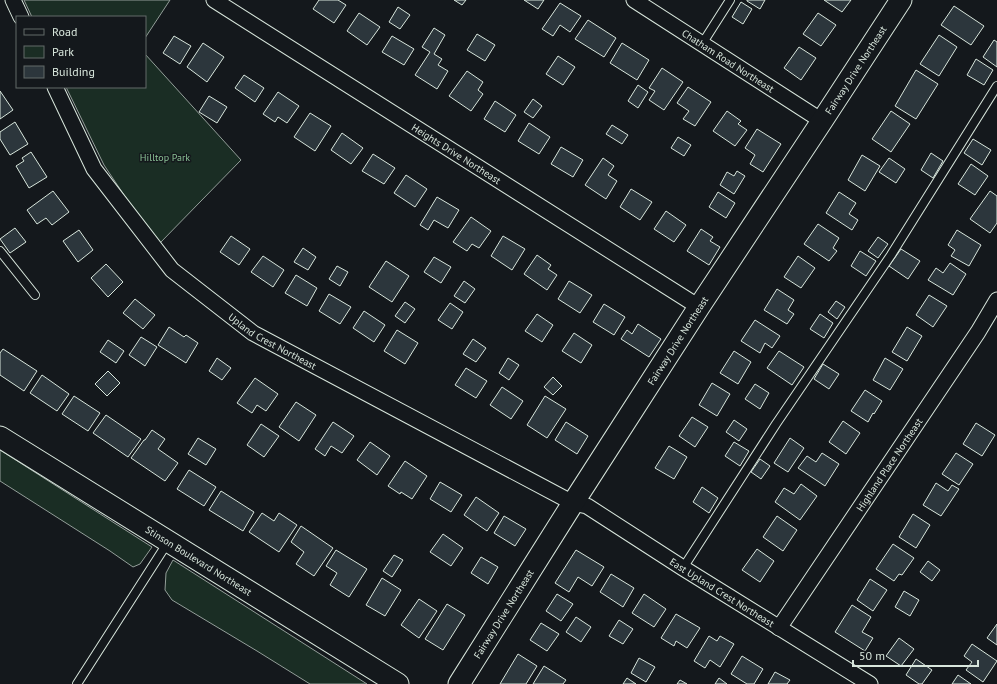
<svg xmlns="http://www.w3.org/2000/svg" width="997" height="684" font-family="'PT Sans',sans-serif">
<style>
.green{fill:#1a2d24;stroke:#939e99}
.building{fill:#2c363c;stroke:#d8e6dc}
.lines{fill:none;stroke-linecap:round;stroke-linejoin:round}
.lane-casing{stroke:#d8e6dc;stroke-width:10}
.street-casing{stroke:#d8e6dc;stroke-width:17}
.secondary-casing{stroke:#d8e6dc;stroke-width:23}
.lane{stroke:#14181c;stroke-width:8}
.street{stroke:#14181c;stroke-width:15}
.secondary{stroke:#14181c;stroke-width:21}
.labels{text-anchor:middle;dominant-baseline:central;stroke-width:3;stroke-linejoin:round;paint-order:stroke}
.street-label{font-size:10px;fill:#d8e6dc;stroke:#14181c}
.park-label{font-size:10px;fill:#8ac095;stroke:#14181c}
</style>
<rect width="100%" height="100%" fill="#14181c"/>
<!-- green -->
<path class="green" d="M24 0H170L145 38V17H32Z
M145 54 241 160 160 243 130 204 104 165 66 87H145Z
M0 450 152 547 140 564 133 567 110 551 0 481Z
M173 560 367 684H310L257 651 172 600 165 590 166 573Z"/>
<!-- building -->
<path class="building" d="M319 0H338L346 5 334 23 313 9Z
M454 0H466L462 5Z
M524 0H544L538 9Z
M747 0H765L760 9 747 1Z
M824 0H851L842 12Z
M741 2 752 9 743 24 732 17Z
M560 3 581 16 570 32 560 25 553 36 542 29Z
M954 6 984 26 971 45 941 25Z
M398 7 410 15 400 29 389 22Z
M359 13 380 27 367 45 347 31Z
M818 13 836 25 821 46 803 34Z
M588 20 616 38 604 57 575 39Z
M434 28 445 35 434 54 442 59 438 65 448 71 437 89 415 75 430 52 422 47Z
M477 34 495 45 485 61 467 50Z
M939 35 957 47 939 76 920 64Z
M174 36 191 46 180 64 163 53Z
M392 36 414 49 404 65 382 52Z
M994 40 997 42V67L983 57Z
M203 43 224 57 207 82 187 67Z
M622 43 649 60 637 80 610 63Z
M799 47 816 58 801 80 784 68Z
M558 56 575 67 563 85 546 74Z
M976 59 993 70 984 85 967 75Z
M662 68 683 82 664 110 649 100 655 91 649 88Z
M916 70 938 84 916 119 895 106Z
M467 71 483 82 478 90 483 94 471 111 449 96Z
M244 75 264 88 255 102 235 88Z
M638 85 648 92 638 108 628 101Z
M688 87 711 102 695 126 683 119 689 111 677 103Z
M0 91 13 110 0 119Z
M278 92 299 106 287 123 278 117 275 122 263 114Z
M209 96 227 107 217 123 199 112Z
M533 99 542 106 533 118 524 112Z
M495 101 516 115 505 132 484 119Z
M727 111 741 121 738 124 747 130 735 146 713 131Z
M891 111 910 124 891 152 872 139Z
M310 113 331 126 315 151 294 137Z
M15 122 28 144 10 155 0 139V132Z
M529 123 550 137 539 154 518 141Z
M612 125 628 135 622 144 606 134Z
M757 129 781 144 763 172 750 164 755 155 745 148Z
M342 133 363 148 351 164 331 150Z
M678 137 691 145 684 156 671 148Z
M973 139 991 150 982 165 964 153Z
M561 147 583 160 573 177 551 164Z
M31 152 47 177 29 188 16 166 24 161 22 158Z
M931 153 943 161 933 178 921 170Z
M373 154 395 168 384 184 362 171Z
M862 155 880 166 865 191 848 180Z
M603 158 614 166 608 175 617 181 606 199 585 185Z
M889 158 905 169 896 183 879 172Z
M971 164 988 176 975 195 958 184Z
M737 171 745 176 734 194 720 185 727 172 734 176Z
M406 175 427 189 415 207 394 193Z
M631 189 652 202 640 220 620 207Z
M53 191 69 212 52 225 46 218 37 224 27 210Z
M990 191 997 196V223L990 233 970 219Z
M718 192 735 203 726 218 709 207Z
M839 192 856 203 849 214 858 220 852 230 826 213Z
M437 197 459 210 448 228 434 220 428 230 420 225Z
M666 211 686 225 674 242 654 229Z
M471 217 491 231 479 248 472 244 467 251 453 242Z
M818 224 839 238 833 248 837 251 829 261 804 244Z
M15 228 26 242 10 253 0 239Z
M701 229 713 237 710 241 720 247 709 265 687 251Z
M79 230 93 250 78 262 63 241Z
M957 230 981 245 969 266 951 256 955 250 948 245Z
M231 236 250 249 239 265 220 252Z
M503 236 525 249 512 270 491 256Z
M878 237 888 244 878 258 868 251Z
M303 248 316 257 308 270 294 262Z
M901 249 920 261 908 279 889 266Z
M860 251 876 261 866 276 851 266Z
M537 255 551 265 548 269 557 275 547 290 524 274Z
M263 256 284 270 273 287 251 272Z
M798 256 815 268 801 288 784 277Z
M434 257 451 267 441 283 424 272Z
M386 261 409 276 392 302 369 287Z
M950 263 966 274 953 295 928 280 936 268 943 273Z
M106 264 123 282 108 297 91 278Z
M337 266 348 272 340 286 329 279Z
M296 275 317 288 307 306 285 293Z
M464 281 475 289 465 303 454 296Z
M569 281 592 295 580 313 558 299Z
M777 289 794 300 788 310 794 314 787 324 764 310Z
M329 294 351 307 340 324 319 311Z
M929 295 947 306 933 327 916 315Z
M135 299 155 315 143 329 123 313Z
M836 301 845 307 837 319 828 312Z
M405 302 415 309 405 323 395 316Z
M450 303 463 312 452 329 438 320Z
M604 304 625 317 614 335 593 322Z
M364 311 385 325 374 342 353 328Z
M537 314 553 325 542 342 525 331Z
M820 314 833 323 824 338 810 329Z
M755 320 780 336 772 348 765 343 760 353 741 341Z
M638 324 661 339 649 357 621 339 627 330 632 334Z
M169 327 184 337 186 335 198 343 186 363 158 345Z
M907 327 922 336 907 361 892 352Z
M397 330 418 343 405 364 384 351Z
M574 333 592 345 581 363 562 351Z
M141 337 157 347 145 366 129 355Z
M473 339 486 348 476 362 463 354Z
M108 340 124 351 116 363 100 352Z
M3 349 37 371 24 391 0 375V353Z
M734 351 751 362 738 384 720 373Z
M779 351 804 367 792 385 767 368Z
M217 358 231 368 222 380 209 371Z
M508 358 519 365 509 380 499 373Z
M885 358 903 369 890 390 873 380Z
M823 364 839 374 829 389 814 379Z
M466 368 487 381 476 398 455 385Z
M108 371 120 383 107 396 95 384Z
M42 375 69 394 57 411 30 393Z
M553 377 562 386 553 395 544 387Z
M255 378 278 394 266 411 257 405 252 413 237 403Z
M712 383 730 394 717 416 699 405Z
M755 384 769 393 760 409 745 399Z
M502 387 523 401 511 419 490 405Z
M865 390 882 401 874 414 873 413 868 422 851 411Z
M74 396 100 413 88 431 62 414Z
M545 396 566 409 547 438 527 425Z
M296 402 316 415 299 441 279 427Z
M106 415 141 439 128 457 93 433Z
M692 417 708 427 695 447 679 436Z
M734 420 747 429 739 441 726 432Z
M843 421 860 433 846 454 829 442Z
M333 422 354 436 342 453 331 446 325 456 315 449Z
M566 422 588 436 577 454 555 440Z
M976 423 995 435 982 456 963 444Z
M261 424 279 436 264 457 247 445Z
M152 430 165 439 158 449 178 463 165 481 131 458 144 440H145Z
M198 438 216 449 206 465 188 454Z
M790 438 804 448 788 472 774 463Z
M370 442 390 456 377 475 357 460Z
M734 442 749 451 740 466 725 456Z
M669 446 687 457 674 479 655 468Z
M822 453 839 464 825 486 798 468 807 456 816 462Z
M956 453 973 464 959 485 942 474Z
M760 459 770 466 761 479 751 472Z
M405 461 427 476 412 499 401 492 400 494 388 486Z
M189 470 216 487 204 506 177 489Z
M440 482 462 495 451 512 430 499Z
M936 483 948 491 952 485 959 489 941 516 923 505Z
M801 484 817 496 800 520 775 502 784 488 794 494Z
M702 487 718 498 709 513 693 502Z
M221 491 254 512 243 531 209 510Z
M476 497 499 513 487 531 464 515Z
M262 513 274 521 279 513 297 525 279 552 249 532Z
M913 514 930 525 916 548 899 537Z
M504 516 526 529 515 546 494 533Z
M777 516 797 530 783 551 763 537Z
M301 526 333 548 314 576 296 564 304 552 291 542Z
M443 534 463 548 451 566 430 552Z
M893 544 914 558 902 575 899 574 894 581 876 569Z
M757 549 774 561 760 582 742 570Z
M336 550 367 569 349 597 330 585 337 573 326 566Z
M576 550 604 567 592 586 578 577 569 592 555 583Z
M394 555 403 560 392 577 383 571Z
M481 557 498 567 488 584 471 573Z
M928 561 940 570 932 581 920 572Z
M611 574 634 588 623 607 600 592Z
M382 578 401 590 385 616 366 605Z
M870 579 887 590 873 611 857 600Z
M904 591 919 600 910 616 895 607Z
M557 594 573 604 561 621 546 611Z
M644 594 666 609 654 627 632 613Z
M419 599 437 611 419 638 401 625Z
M447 604 465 615 443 650 425 639Z
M852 605 871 617 862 632 873 638 865 651 835 632Z
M676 614 700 628 687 648 676 641 674 646 661 638Z
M576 617 591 627 581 642 566 632Z
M619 620 633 629 623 644 609 636Z
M541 623 559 634 547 651 530 640Z
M997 624V645L987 638Z
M709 636 717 641 720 636 734 644 720 667 710 660 705 668 694 661Z
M899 638 914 649 901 666 886 656Z
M972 644 997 661 983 682 966 670 972 662 964 656Z
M518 654 537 666 526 684H500Z
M742 656 763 669 754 684H747L731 674Z
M639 658 655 667 646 682 631 673Z
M916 659 932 670 922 684H919L906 675Z
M544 666 566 680 563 684H533Z
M775 672 790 680 787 684H768Z
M958 675 971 684H952Z
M627 678 636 684H623Z
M719 678 727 684H715Z
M680 680 687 684H677Z"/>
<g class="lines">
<!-- lane casing -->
<g class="lane-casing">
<path id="lane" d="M702 44 730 0
M0 251 35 295
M683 568 776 424 891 255 997 86
M77 684 168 542"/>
</g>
<!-- street casing -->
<g class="street-casing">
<g id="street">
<path d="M13 0 21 17"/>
<path id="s1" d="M214 0 699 307"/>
<path id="s2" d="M634 0 822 121"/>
<path id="s3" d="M55 87 94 169 172 270 253 333 573 503 587 506 683 568 870 684"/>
<path id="s4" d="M779 628 978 332 997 300"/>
</g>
</g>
<!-- secondary casing -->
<g class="secondary-casing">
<g id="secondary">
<path id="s5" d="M0 437 398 684"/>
<path id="s6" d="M459 684 573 503 699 307 822 121 901 0"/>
</g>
</g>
<!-- lane -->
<use href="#lane" class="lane"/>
<!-- street -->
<use href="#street" class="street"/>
<!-- secondary -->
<use href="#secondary" class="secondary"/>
</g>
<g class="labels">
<!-- street labels -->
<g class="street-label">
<text stroke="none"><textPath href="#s2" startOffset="112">Chatham Road Northeast</textPath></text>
<text stroke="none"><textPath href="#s6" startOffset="731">Fairway Drive Northeast</textPath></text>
<text stroke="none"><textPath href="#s1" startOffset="287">Heights Drive Northeast</textPath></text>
<text stroke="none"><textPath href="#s6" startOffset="407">Fairway Drive Northeast</textPath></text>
<text stroke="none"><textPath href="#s3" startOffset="342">Upland Crest Northeast</textPath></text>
<text stroke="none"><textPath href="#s4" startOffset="197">Highland Place Northeast</textPath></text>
<text stroke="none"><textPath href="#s5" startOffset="234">Stinson Boulevard Northeast</textPath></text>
<text stroke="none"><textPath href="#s3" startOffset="858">East Upland Crest Northeast</textPath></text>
<text stroke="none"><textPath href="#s6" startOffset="83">Fairway Drive Northeast</textPath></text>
</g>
<!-- park labels -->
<g class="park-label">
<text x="165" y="157">Hilltop Park</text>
</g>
</g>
<!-- legend -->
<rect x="16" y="16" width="130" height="72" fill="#14181c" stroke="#626a69"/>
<rect x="24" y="29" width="20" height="6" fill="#14181c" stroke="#626a69"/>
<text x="52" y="36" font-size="12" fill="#d8e6dc">Road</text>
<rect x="24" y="46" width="20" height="12" fill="#1a2d24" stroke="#626a69"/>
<text x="52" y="56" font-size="12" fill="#d8e6dc">Park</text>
<rect x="24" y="66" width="20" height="12" fill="#2c363c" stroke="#626a69"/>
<text x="52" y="76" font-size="12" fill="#d8e6dc">Building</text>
<!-- scale -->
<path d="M853 660v6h125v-6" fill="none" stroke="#d8e6dc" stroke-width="2"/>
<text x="859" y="660" font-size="12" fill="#d8e6dc" stroke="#14181c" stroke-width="3" paint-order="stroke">50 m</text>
</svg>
